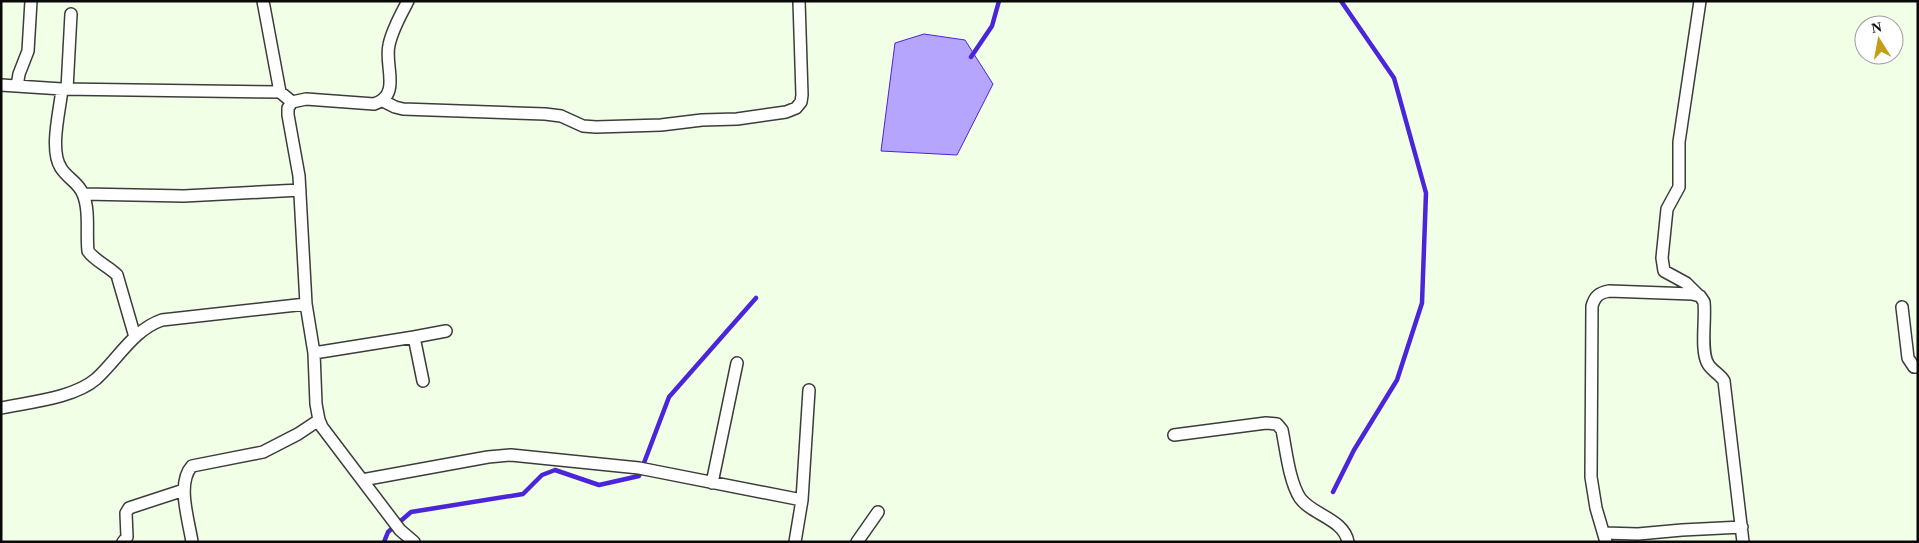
<svg xmlns="http://www.w3.org/2000/svg" width="1919" height="543" font-family="'Times New Roman',serif">
<style>
.water{fill:#b5a5fc;stroke:#4b25da}
.lines{fill:none;stroke-linecap:round;stroke-linejoin:round}
.stream{stroke:#4b25da;stroke-width:4.5}
.minor-casing{stroke:#3c3c3c;stroke-width:14}
.minor{stroke:#fff;stroke-width:11}
</style>
<rect width="100%" height="100%" fill="#f0ffe6"/>
<!-- water -->
<path class="water" d="M924 34 965 40 993 84 957 155 881 151 895 43Z"/>
<g class="lines">
<!-- stream -->
<path class="stream" d="M971 57 992 26 999 1
M1333 492 1354 450 1397 380 1422 303 1426 193 1394 78 1341 1
M384 542 388 532 411 512 523 494 542 475 555 470 599 485 639 476 669 397 756 298"/>
<!-- minor casing -->
<g class="minor-casing">
<path id="minor" d="M263 1 280 92
M408 1C401 14 392 30 389 45 384 66 402 95 374 104L306 99 292 102 288 108V115L299 176 306 304 314 353 316 404 319 420 322 427 400 530 414 542
M1 85 62 89 280 92 292 102
M17 86 19 74 28 51 31 1
M62 89C60 110 49 150 61 168 67 178 79 183 83 194 90 211 86 233 88 251 95 261 108 266 117 275L135 337
M67 89 71 14
M383 101 395 107 403 109 545 114 561 116 583 126 596 127 661 125 702 120 737 119 786 112 796 108 801 102 802 95 799 1
M84 194 184 196 300 190
M1699 296 1686 283 1664 271 1662 258 1667 209 1679 187V142L1700 1
M1902 307 1908 358 1914 367H1918
M414 337 446 331
M314 353 414 337 423 381
M1 408C30 402 74 398 96 379 118 359 133 330 162 320L306 304
M1174 435 1266 423 1277 424 1282 430C1286 449 1289 481 1300 498 1312 515 1344 519 1348 542
M362 480 488 457 511 455 639 468 802 500
M712 483 737 363
M1604 533 1638 534 1682 530 1742 527
M123 542 127 537 126 513 129 508 184 490
M192 542C189 521 176 483 192 466L263 452 298 434 319 420
M795 542 802 500 809 390
M857 542 878 512
M1606 542 1596 508 1591 477 1592 306C1595 296 1599 293 1609 291L1692 294 1700 296 1704 302C1706 319 1700 351 1708 364 1712 371 1720 374 1724 381L1743 542"/>
</g>
<!-- minor -->
<use href="#minor" class="minor"/>
</g>
<!-- border -->
<rect width="1919" height="543" fill="none" stroke="#090909" stroke-width="5"/>
<!-- north arrow -->
<g transform="translate(1879 40) rotate(349)"><circle r="24" fill="#ffffff" stroke="#9d9d9d"/>
<path d="M0-4L9 19L0 12L-9 19Z" fill="#c59c16"/>
<text y="-8" font-size="14" font-weight="bold" text-anchor="middle" fill="#090909">N</text>
</g>
</svg>
